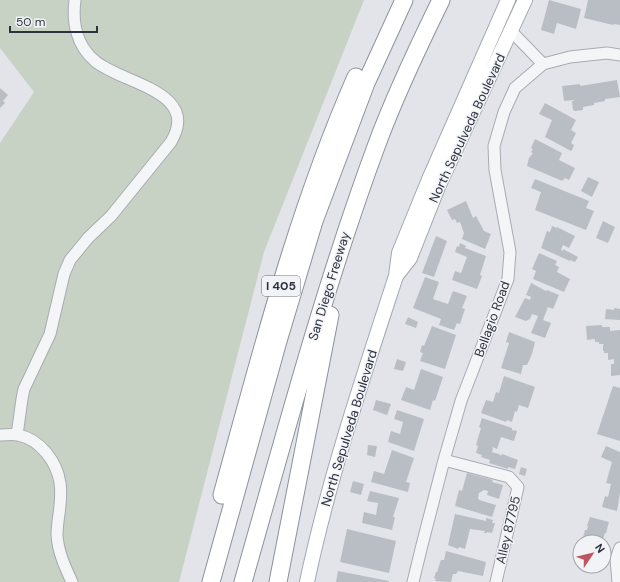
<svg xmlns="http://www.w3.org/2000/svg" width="620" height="582" font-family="'DM Sans',sans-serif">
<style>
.green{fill:#c7d2c4}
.building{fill:#b9bec5}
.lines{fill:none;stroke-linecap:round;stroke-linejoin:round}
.minor-casing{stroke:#a8abb3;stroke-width:13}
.major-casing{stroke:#a2a9b3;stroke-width:16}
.highway-casing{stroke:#8b929e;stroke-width:19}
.minor{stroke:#f4f5f7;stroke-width:11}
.major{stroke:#fff;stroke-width:14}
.highway{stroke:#fff;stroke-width:17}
.labels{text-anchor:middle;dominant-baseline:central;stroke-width:3;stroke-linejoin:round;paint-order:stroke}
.shield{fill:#f1f3f6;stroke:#676c76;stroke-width:1}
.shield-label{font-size:12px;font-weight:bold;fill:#2c323f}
.street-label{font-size:13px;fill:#2c323f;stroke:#f1f3f6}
</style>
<rect width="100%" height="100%" fill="#e2e4e9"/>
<!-- green -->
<path class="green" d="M0 0H364L264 252 179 582H0V143L34 92 0 48Z"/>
<!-- building -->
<path class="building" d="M549 0 581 9 576 29 557 23 554 34 541 30Z
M588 0H620V25L614 24 613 25 584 18Z
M617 80 620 97 605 99V101L594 103V105L583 107V110L575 111 573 110 572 101H574V100L564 101 562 86 580 84V86Z
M0 88 8 95 3 101 5 103 0 108Z
M545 103 576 120 571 130 576 133 571 143 574 145 572 150 571 151 545 137 552 120 539 114Z
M535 139 562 153 559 160 575 168 569 180 565 178 562 181 560 180 527 166 529 158 533 153 531 152 533 149 531 148Z
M588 177 599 182 592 197 581 191Z
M535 179 589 201 586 208 594 211 586 230 535 210 541 192 531 188Z
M466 201 473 218 476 216 484 231 491 234 485 249 462 239 464 233 460 222 457 223 455 219 452 220 447 210Z
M603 221 615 227 608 243 596 238Z
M552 226 557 228V227L575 236 569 248 563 245 561 250 563 251V249L578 257 575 262 570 260V261L541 248 547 231 550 232Z
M436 236 447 241 434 277 422 273Z
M460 243 466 246 465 248 486 256 480 275 482 276 477 289 452 280 455 271 461 273 467 257 455 252 457 246 459 247Z
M539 253 557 261 555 265 559 267 557 272 570 279 564 292 533 279 536 271 532 269Z
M425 277 439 282 433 299 448 304 453 291 467 296 462 308 465 309 460 324 457 323 454 330 439 325 441 319 413 308Z
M531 283 546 291 547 290 559 295 553 309 548 307 543 320 551 323 545 338 531 333 538 316 532 314 530 319 526 321 515 317 525 298 530 300 531 297 526 295Z
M614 308 620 309V320L605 319 606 309 614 310Z
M408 317 418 322 416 328 405 324Z
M602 325V327H610V331L620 330V375L611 376V364H614V359L608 360V353H604V351H603V345L604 344H599V342H595V339L587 340 586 326Z
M432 326 456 335 445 369 420 361 423 353 420 352 422 345 424 346Z
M509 332 535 342 532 354 527 365H523L521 374 501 368 509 343 506 342Z
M397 359 406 362 403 371 394 369Z
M421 369 443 377 435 401 433 400 430 410 401 400 406 387 414 390Z
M504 376 535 387 528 408 519 405 517 412 515 411 512 422 507 420 506 422 481 413 486 400 493 402 496 392 499 393Z
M613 386 620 388V441L597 434Z
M376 400 391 404 387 415 373 410Z
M397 410 424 419 414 451 388 442 391 431 400 434 403 422 394 419Z
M482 418 512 428V430L517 431 514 441 501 437 497 449 492 447 493 449 492 452H491L499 454 501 456 502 454 518 460 515 469 508 467V469L489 463 490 460 481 457 482 455 476 453 478 446 476 445 481 428 479 427Z
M368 445 377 446 375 457 367 455Z
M606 446 620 452V493L617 511 602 507 605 496 608 497 611 484 606 483 612 462 601 457Z
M392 450 414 458 406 482 410 483 408 492 371 482 374 471 384 474Z
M521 467 527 469 525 476 519 474Z
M467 473 493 480 492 482 503 485 499 499 487 495 488 491 484 490 479 493 478 499H479V500L496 505 492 517 455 506 459 490 462 491Z
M353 481 364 484 361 495 350 492Z
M370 491 399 498 393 517H395L392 530 362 523 364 512 376 515 378 503 367 501Z
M455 514 486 521V518L493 520 492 523H495L492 533 487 532V533H484L485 531 470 529 465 549 459 547 458 549 448 545Z
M590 517 609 522 606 533H605L602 542H582L585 530H587L588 526H587Z
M347 529 396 541 389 573 340 562Z
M446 551 486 562 483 576 458 571 456 574H453L451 582 435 581 436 579 434 578 436 572H437L441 560H444Z
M338 571 389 581V582H336Z"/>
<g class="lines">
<!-- minor casing -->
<g class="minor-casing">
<path id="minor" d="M512 32 543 64
M0 435C6 435 13 434 18 435 40 439 57 462 60 483 63 501 57 518 57 535 58 552 65 567 72 582
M17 435 22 399 24 389 50 334 64 274 70 260 88 238 111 216 171 142C201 91 122 84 95 61 77 46 72 23 75 0
M444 460 509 477 518 487 496 582
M413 582 422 545 444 460 461 401 508 279 510 252 495 170 494 146 504 112 515 88 543 64 570 57 607 53 620 55
M618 582 616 559 620 548"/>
</g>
<!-- major casing -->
<g class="major-casing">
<path id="major" d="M396 276 410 258 438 187 525 0
M307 582C329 478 363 377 396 276L399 253 430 177 508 0"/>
</g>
<!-- highway casing -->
<g class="highway-casing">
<path id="highway" d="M222 495C261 354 297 211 356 77
M211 582 278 341 314 221 366 83 404 0
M243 582C285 435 324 287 377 144 395 95 418 47 441 0
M278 582 330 315"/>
</g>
<!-- minor -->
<use href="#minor" class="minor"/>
<!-- major -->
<use href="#major" class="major"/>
<!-- highway -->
<use href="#highway" class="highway"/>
</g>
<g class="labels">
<!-- shield labels -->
<rect class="shield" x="262" y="276" width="38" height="20" rx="3"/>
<g class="shield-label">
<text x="281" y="286">I 405</text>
</g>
<!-- street labels -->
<g class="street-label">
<text transform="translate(467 128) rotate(-65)">North Sepulveda Boulevard</text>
<text transform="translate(329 286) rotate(-73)">San Diego Freeway</text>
<text transform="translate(492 319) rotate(-70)">Bellagio Road</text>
<text transform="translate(349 428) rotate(-73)">North Sepulveda Boulevard</text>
<text transform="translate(508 530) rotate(-77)">Alley 87795</text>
</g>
</g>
<!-- north arrow -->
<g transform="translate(592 554) rotate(55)"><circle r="19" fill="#f1f3f6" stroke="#a2a6ad"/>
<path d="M0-3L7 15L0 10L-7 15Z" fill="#c05463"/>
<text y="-6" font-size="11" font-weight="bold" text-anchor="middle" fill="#2c323f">N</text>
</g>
<!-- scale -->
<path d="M10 26v6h87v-6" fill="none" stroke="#2c323f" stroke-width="2"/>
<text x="16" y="26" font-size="12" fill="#2c323f" stroke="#f1f3f6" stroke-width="3" paint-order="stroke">50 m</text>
</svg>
